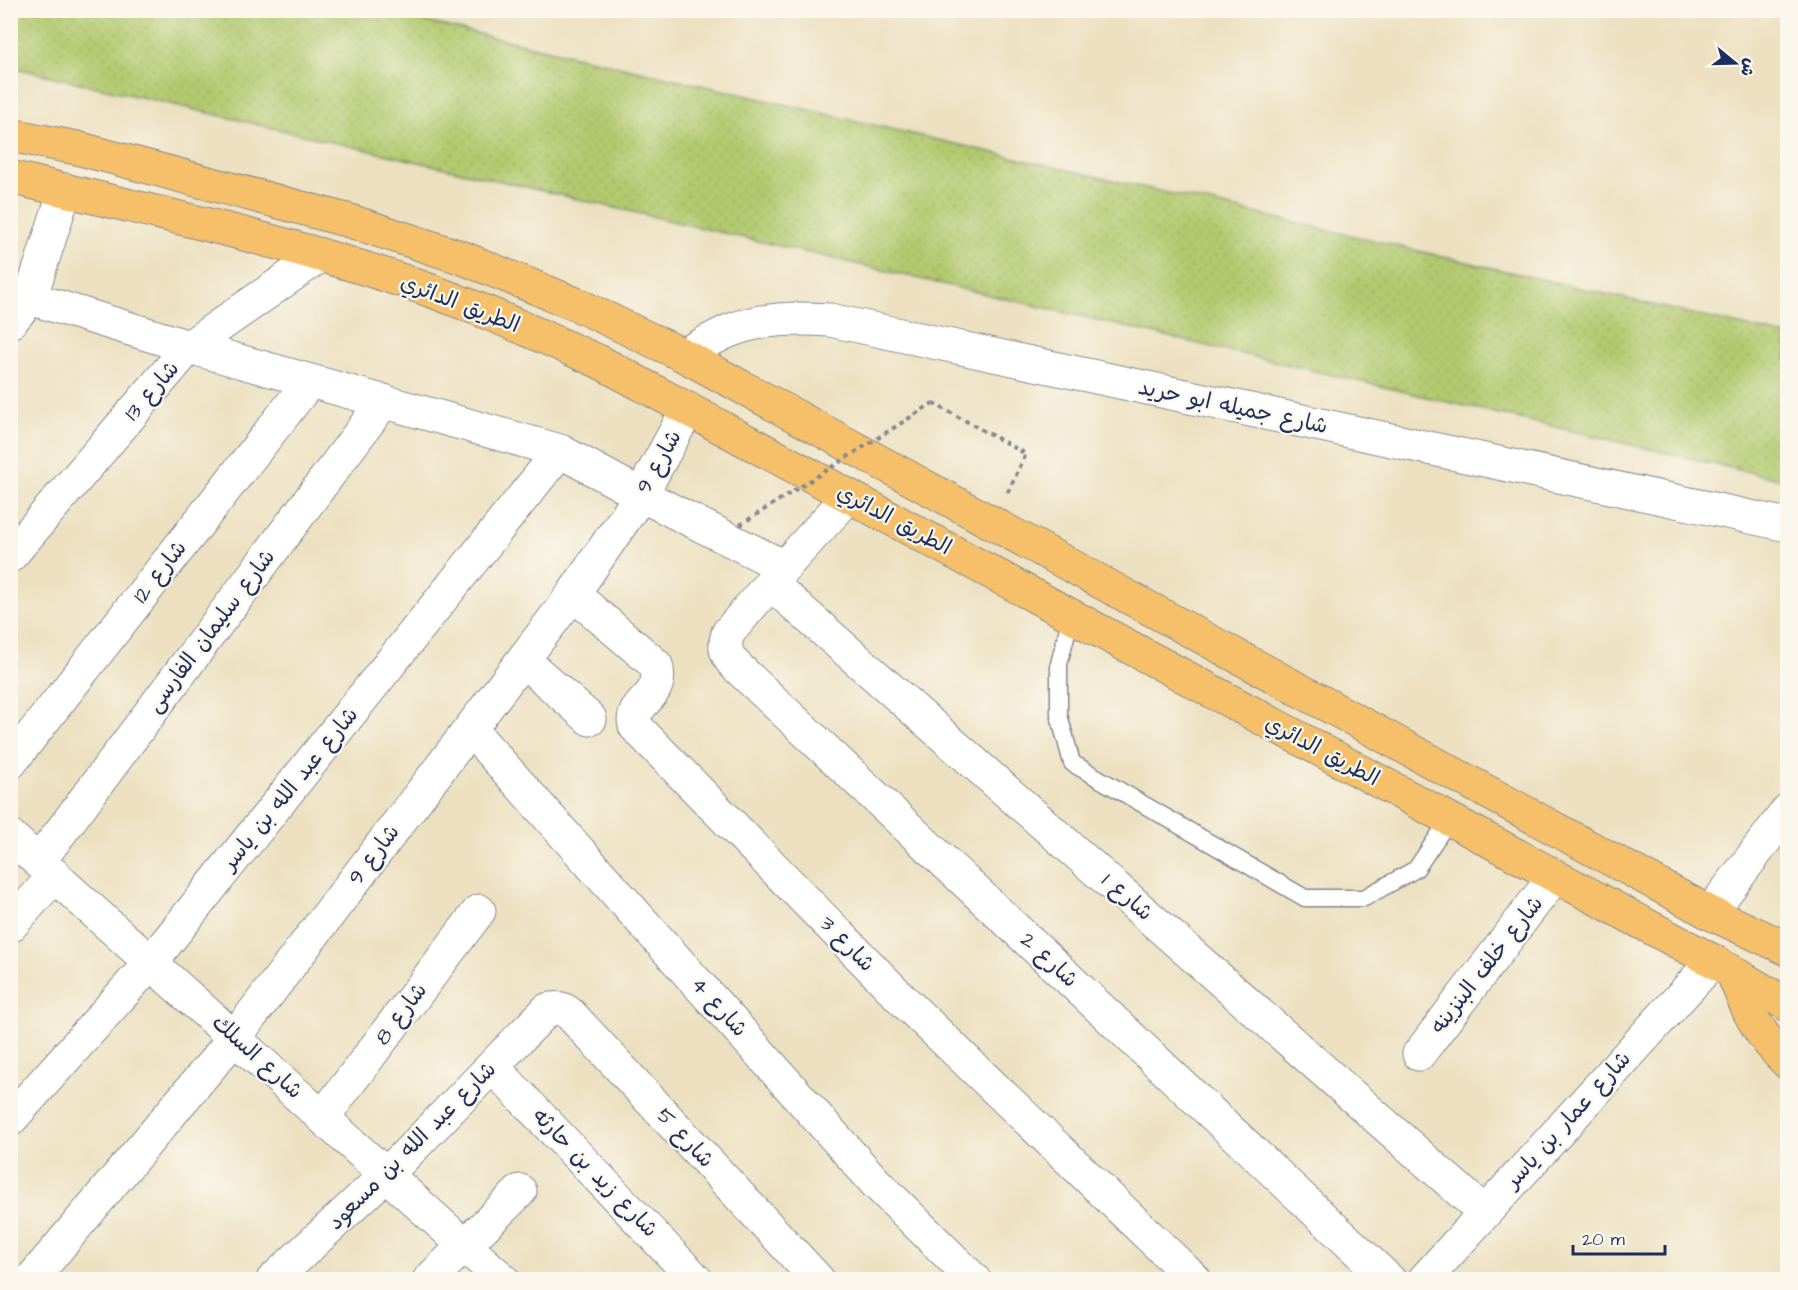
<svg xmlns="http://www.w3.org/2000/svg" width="1798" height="1290" font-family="'Architects Daughter','Playpen Sans Arabic',sans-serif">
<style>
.grass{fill:url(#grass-dots);stroke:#667c66;stroke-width:1.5}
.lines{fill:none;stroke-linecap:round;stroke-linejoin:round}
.service-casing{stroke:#84888f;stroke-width:19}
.minor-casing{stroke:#84888f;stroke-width:35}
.tertiary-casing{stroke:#84888f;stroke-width:35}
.primary-casing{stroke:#84888f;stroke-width:35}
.path{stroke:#84888f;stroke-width:4;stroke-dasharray:4.5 4.5;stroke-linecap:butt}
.service{stroke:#fff;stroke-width:16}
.minor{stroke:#fff;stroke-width:33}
.tertiary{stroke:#fff;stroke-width:33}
.primary{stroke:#f6c06b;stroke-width:33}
.path-bridge{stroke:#84888f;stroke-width:4;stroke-dasharray:4.5 4.5;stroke-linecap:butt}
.labels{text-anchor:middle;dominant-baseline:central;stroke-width:4.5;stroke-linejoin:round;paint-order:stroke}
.street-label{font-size:22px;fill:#1b2f5e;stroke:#fbf7ec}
</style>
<defs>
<pattern id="grass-dots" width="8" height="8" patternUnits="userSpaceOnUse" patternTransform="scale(1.5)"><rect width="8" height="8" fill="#b2c96e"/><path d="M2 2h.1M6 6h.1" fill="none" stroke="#98ad62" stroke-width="1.8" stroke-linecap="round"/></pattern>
</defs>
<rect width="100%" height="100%" fill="#fbf7ec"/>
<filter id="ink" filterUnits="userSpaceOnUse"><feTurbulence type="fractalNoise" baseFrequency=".0167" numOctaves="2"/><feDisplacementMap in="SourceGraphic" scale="12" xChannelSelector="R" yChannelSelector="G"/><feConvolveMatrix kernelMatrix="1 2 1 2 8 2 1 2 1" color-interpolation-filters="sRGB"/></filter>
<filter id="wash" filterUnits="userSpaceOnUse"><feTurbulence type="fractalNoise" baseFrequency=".008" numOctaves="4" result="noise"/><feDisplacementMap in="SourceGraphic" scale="24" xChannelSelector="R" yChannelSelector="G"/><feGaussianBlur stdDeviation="1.35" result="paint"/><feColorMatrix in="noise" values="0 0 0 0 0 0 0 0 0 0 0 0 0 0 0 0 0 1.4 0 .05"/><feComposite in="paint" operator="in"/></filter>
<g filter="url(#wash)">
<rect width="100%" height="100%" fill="#ece0c0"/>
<!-- grass -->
<path class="grass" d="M11 10 380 11 1787 336V481L11 67Z"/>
</g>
<g filter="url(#ink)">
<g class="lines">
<!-- service casing -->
<g class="service-casing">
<path id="service" d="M1071 616 1059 664V715L1072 763 1305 898H1364L1416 869 1449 820"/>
</g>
<!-- minor casing -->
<g class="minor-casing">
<path id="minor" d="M10 292 189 347 560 451 641 495 784 567
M10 322 30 299 65 190
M849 496 784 567 728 633C724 646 725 653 734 664L1389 1280
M10 556 189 347 321 255
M770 583 1484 1212
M573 594 656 665C666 699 628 702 635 726L905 1002 1195 1280
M523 660 590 719
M470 729 876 1183 974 1280
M10 763 310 381
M10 836 503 1280
M39 861 384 401
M1710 913 1788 810
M10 926 55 875
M1419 1054 1555 876
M493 1067 696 1280
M323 1117 479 911
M10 1120 151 962 560 451
M31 1280 235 1037 573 594 641 495 688 409
M273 1280 387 1174 547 1010C558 1007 563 1008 571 1015L818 1280
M429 1280 520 1191
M1424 1280 1713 961"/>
</g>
<!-- tertiary casing -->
<g class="tertiary-casing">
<path id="tertiary" d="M683 355C698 347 713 338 729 331 761 318 796 318 830 320L1788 525"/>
</g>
<!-- primary casing -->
<g class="primary-casing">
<path id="primary" d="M10 135 77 148 350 221 463 258 578 305 683 355 1710 913 1788 949
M10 177C145 210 285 240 415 285 478 307 539 335 600 362L1713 961 1788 1005
M1733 973C1747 1010 1758 1035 1788 1063"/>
</g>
<!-- path -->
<path class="path" d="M933 403 1026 454 1006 496"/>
<!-- service -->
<use href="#service" class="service"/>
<!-- minor -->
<use href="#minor" class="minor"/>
<!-- tertiary -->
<use href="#tertiary" class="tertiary"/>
<!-- primary -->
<use href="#primary" class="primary"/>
<!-- path-bridge -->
<path class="path-bridge" d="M740 525 933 403"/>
</g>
</g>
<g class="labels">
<!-- street labels -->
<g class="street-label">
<text transform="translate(460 304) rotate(21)">الطريق الدائري</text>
<text transform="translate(152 391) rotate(-49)">شارع 13</text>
<text transform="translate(1233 407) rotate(12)">شارع جميله ابو حريد</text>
<text transform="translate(659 462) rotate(-61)">شارع 9</text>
<text transform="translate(894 520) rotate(28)">الطريق الدائري</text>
<text transform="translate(160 572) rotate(-52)">شارع 12</text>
<text transform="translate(211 631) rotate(-53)">شارع سليمان الفارسى</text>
<text transform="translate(1322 751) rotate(28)">الطريق الدائري</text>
<text transform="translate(290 789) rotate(-51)">شارع عبد الله بن ياسر</text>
<text transform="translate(374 855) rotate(-53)">شارع 9</text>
<text transform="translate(1127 897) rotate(41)">شارع 1</text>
<text transform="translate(847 944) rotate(46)">شارع 3</text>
<text transform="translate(1049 960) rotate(43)">شارع 2</text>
<text transform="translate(1487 965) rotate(-52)">شارع خلف البنزينه</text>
<text transform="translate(719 1007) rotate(48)">شارع 4</text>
<text transform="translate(401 1014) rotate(-53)">شارع 8</text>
<text transform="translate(257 1057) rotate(42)">شارع السلك</text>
<text transform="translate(1568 1120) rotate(-48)">شارع عمار بن ياسر</text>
<text transform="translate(685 1138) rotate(47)">شارع 5</text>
<text transform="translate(412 1146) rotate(-45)">شارع عبد الله بن مسعود</text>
<text transform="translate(595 1173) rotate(46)">شارع زيد بن حارثه</text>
</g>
</g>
<!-- margin -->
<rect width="1798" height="1290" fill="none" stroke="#fbf7ec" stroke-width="36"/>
<!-- north arrow -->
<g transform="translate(1735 63) rotate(109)" stroke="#fbf7ec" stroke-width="4.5" paint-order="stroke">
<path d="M0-4.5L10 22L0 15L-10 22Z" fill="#1b2f5e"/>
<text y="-9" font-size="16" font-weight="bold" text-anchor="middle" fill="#1b2f5e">ش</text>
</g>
<!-- scale -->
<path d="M1573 1245v9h92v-9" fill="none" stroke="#1b2f5e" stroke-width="3"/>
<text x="1582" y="1245" font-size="18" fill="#1b2f5e" stroke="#fbf7ec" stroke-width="4.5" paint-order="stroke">20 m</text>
</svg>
